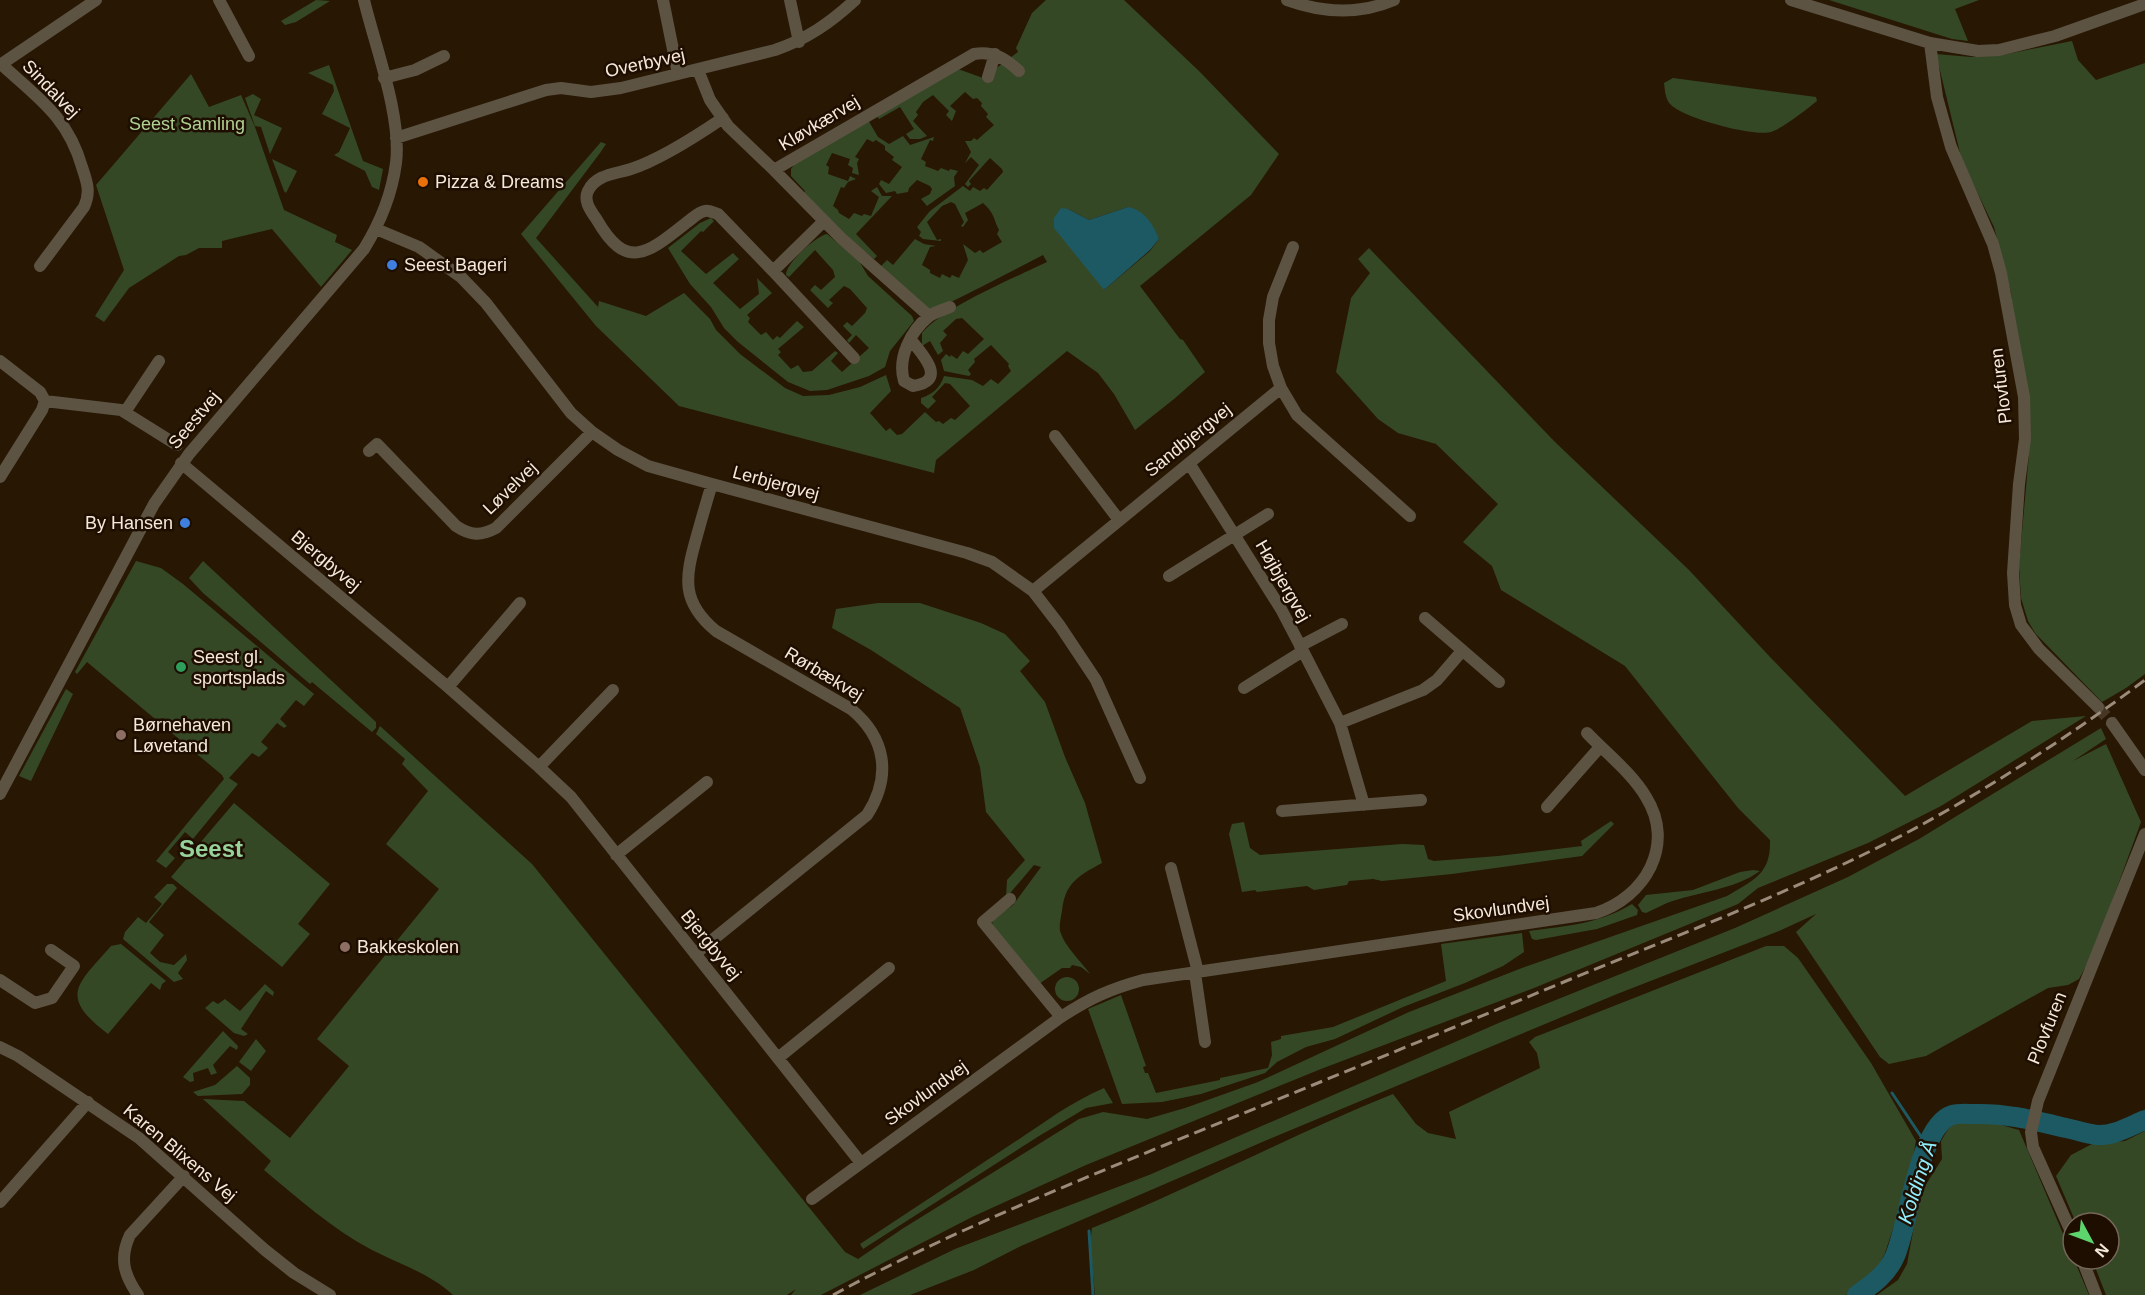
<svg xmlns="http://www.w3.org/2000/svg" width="2145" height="1295" font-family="Helvetica,sans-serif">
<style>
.green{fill:#354826;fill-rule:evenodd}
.water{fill:#1d5962}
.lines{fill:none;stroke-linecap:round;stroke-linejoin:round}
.stream{stroke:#1d5962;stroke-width:3}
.river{stroke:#1d5962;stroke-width:20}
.minor-tunnel{stroke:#473624;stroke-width:12;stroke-dasharray:12 6;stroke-linecap:butt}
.minor{stroke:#5c5343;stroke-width:12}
.rail{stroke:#9a8b7b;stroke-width:3;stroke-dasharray:12 6;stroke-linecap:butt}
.food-dot{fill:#e8710a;stroke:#1e0e00;stroke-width:2}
.shop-dot{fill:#3f7fe0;stroke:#1e0e00;stroke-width:2}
.leisure-dot{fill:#2e9e5b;stroke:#1e0e00;stroke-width:2}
.education-dot{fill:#8d6e63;stroke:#1e0e00;stroke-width:2}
.labels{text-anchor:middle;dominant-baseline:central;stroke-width:5;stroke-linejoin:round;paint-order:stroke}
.street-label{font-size:18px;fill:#f5e9dc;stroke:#1e0e00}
.park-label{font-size:18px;fill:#afd293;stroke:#1e0e00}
.poi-label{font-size:18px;fill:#f5e9dc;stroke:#1e0e00;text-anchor:start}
.water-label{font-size:20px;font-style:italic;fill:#91efff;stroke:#1e0e00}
.district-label{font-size:24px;font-weight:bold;fill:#96d29a;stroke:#1e0e00}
</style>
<rect width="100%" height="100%" fill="#281703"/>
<!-- green -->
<path class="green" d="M316 0 330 1 296 22 285 25 281 21Z
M1046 0H1124L1200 72 1279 154 1251 195 1140 286 1180 339 1183 340 1205 372 1174 399 1135 430 1114 394 1098 373 1067 351 936 460 934 473 679 406 596 326 521 234 601 142 606 144 600 153 536 238 598 307 599 301 646 316 684 293 710 319 716 330 740 354 785 388 803 396 829 395 860 387 886 375 891 391 870 413 886 431 890 428 897 435 902 434 925 412 936 422 939 421 943 424 951 418 955 420 970 406 950 384 945 383 932 397 936 401 928 409 921 403V398C933 394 940 388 944 376L972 380 983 386 991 379 998 384 1011 371 1008 366 1009 364 991 345 974 359 975 362 968 370 971 374 969 376 944 371 941 360 946 354 950 357 951 355 957 359 963 351 968 354 984 339 962 318 956 319 943 331 947 335 940 343 943 351 938 355 930 341 922 346V333C942 308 1016 277 1047 262L1043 255 983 286 939 308 929 310 880 267 887 260 893 265 915 239 924 244 936 246 930 247 922 265 930 270V273L940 278 942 274 950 278 952 275 959 278 968 260 963 244 975 253 980 250 983 253 1002 242 997 234 999 230C993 218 995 214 983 203L965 213 968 220 963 227 961 226 964 222 955 204 951 202 942 206 927 222 937 240 941 239V241L923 239 919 236 921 232 917 227 930 211 963 186 970 191 973 187 980 191 984 188 987 190 1003 172 1002 169 990 158 969 181 971 184 968 187 965 184 979 165 971 157 965 163 971 152 965 141H971L974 138 977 140 994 125 986 117 988 114 981 106 982 103 977 98 973 99 965 92 950 106 956 111 952 121 946 115 949 111 933 95 923 102 916 112 918 115 913 121 927 136 920 139H910L906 134 914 129 900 107 879 119 876 115 958 69 983 78 1018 52 1016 48 1032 13ZM1128 207 1159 239 1150 251 1104 290 1068 209 1089 220Z
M1829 0H1979L1955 9 1968 41 1952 39Z
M2072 41 2078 60 2096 80 2145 63V674L2126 688 2102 702 2035 633 2028 621 2021 598 2019 566 2029 454 2011 293 1994 227 1962 161 1936 54 1971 57 2007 54Z
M329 65 363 161 383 169 379 190 372 187 365 171 334 155 339 152 350 128 322 114 334 91 333 85 308 73Z
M191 74 209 107 241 95 255 127 284 210 337 235 335 242 352 250 321 287 272 229 222 241V248H199L186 255 179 256 129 288 104 322 95 316 124 270 96 185Z
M1673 78 1816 97 1817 101C1807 109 1783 128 1771 132 1754 137 1682 118 1670 104 1665 98 1665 90 1664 83Z
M253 94 261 99 254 115 282 128 270 154 261 127 255 126 245 98Z
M868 120 878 137 889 144 903 136 910 145 934 137 933 141 930 140 921 159 926 162 925 166 938 171 941 168 949 171 950 169 958 171 954 177 955 186 927 206 921 199 930 194 932 189 930 186 917 180 909 188 908 192 897 194 895 191 886 193 879 184 881 180 889 184 902 167 892 160 894 157 885 150V146L876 140 873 142 867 139 855 157 859 159 857 163 859 175 852 173 853 168 848 165 850 159 832 153 826 165 829 167 828 174 848 181 850 176 856 179 848 182 844 188 841 187 833 206 838 210 839 213 849 219 854 213 862 216 864 214 871 216 879 197 871 191 877 187 882 196H892L856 234 877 256 874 259 838 230 804 194 805 191 791 176V169L796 162Z
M272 159 297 171 286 193 284 191Z
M711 218 714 221 703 232 701 231 681 251 706 274 733 253 739 259 713 283 740 309 759 294 757 278 772 293 747 315 750 318 748 322 761 335 766 332 773 340 777 336 780 338 797 321 804 327 778 349 781 352 778 355 791 369 798 365 803 372 812 371 835 351 838 353 831 361 842 372 869 348 856 335 849 343 847 340 852 335 843 326 847 322 852 326 865 313 867 308 850 289 844 286 829 300 833 303 828 308 810 290 815 285 821 290 835 277 833 270 815 250 789 277 786 275C786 263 816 236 827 234L859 261 868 276 912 316 914 321 890 351 885 367 869 376 827 390 810 391 788 382 738 342 724 328 711 307 690 284 668 248 700 223Z
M1369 248 1554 441 1689 570 1770 657 1905 796 2032 721 2086 716 1941 806 1868 843 1758 888 1738 904 1534 988 1321 1069 1086 1165 972 1217 821 1295H791L796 1289 787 1295H453C431 1274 399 1264 372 1250 332 1229 299 1199 264 1170L271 1161 203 1099 244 1101 290 1138 349 1066 317 1039 439 889 386 844 428 791 402 764 405 759 376 734 380 726 532 864 845 1252 858 1259 902 1229 1079 1119 1103 1112 1147 1119 1185 1108 1258 1082 1409 1012 1522 968 1727 896C1754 880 1771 874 1770 840L1738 808 1625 666 1501 590 1492 566 1463 542 1498 504 1436 444 1398 433 1378 419 1336 372 1351 298 1370 273 1358 259Z
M136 561 161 568 183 584 314 694 304 706 296 700 280 719 287 726 284 728 277 723 261 742 268 748 259 757 252 753 229 778 238 784 193 839 185 832 168 852 175 858 166 868 156 861 224 779 222 775 87 662 77 674 75 672Z
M203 561 376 722V728L372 732 312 682 310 684 203 593 189 578Z
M878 603H920L981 623 1005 634 1030 661 1020 671 1045 702 1065 757 1085 803 1102 863C1078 876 1065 883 1062 911 1061 917 1059 925 1060 931 1064 946 1081 961 1090 974L1081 967 1072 965 1070 968H1062L1039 984 992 925 993 919 1013 905 1041 867 1034 865 1006 898 1007 880 1025 860 986 812 980 767 960 708 871 650 832 628 836 609Z
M66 689 73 694 31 781 19 776Z
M2101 728 2106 739 2073 761 2106 744 2141 822 2093 953 2079 979 2068 985 2048 988 1926 1056 1889 1064 1880 1057 1796 932 1816 914 1779 931 1617 994 1267 1140 1021 1246 974 1270 910 1295H860L955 1249 1149 1175 1501 1022 1735 928 1848 877 1919 839Z
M234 803 330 884 298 924 310 934 282 967 171 877Z
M1611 821 1614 824 1582 856 1452 874 1382 881 1373 879 1349 881 1347 885 1314 890 1307 886 1257 892 1255 890 1242 892 1229 834 1232 824 1244 822 1250 848 1260 855 1402 844 1424 845 1428 859 1434 861 1498 856 1582 846 1581 841Z
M1753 870 1760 871C1734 890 1697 892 1667 903 1660 906 1653 910 1646 913L1642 912 1638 905 1646 895 1693 890 1740 872Z
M167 884H173L177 888 149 922 164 935 150 953 160 962 174 965 186 954 187 960 178 973 183 979 174 982 123 939 125 932 138 917 146 923 162 904 154 897Z
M1632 904 1638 910 1637 915 1597 929 1536 940 1532 939 1529 931C1566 926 1599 924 1632 904Z
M1522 933 1524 952 1503 966 1465 983 1403 1007 1335 1039 1306 1047 1277 1062 1265 1073 1201 1094 1162 1102 1122 1104 1088 1009 1121 995 1146 1066 1143 1067 1145 1073H1148L1156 1093 1220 1080V1078L1268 1068 1272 1055 1271 1042 1281 1039V1036L1333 1027 1446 981 1441 944Z
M121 944 166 981 162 984 160 990 151 983 108 1034C58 996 77 985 111 946Z
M1766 946H1784L1798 958 1871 1063 1916 1141 1908 1183 1885 1253 1875 1274 1846 1295H1095L1090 1243 1092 1228C1194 1187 1291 1135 1393 1094L1416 1124 1428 1133 1456 1139 1449 1112 1540 1068 1537 1053 1529 1042 1535 1037Z
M1055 989a12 12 0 1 1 24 0a12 12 0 1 1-24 0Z
M265 984 274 992 273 996 266 991 241 1029 248 1034 244 1036 234 1033 205 1008 213 1001 218 1004 225 999 240 1011Z
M223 1031 238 1046 237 1050 230 1046 213 1065 217 1073 211 1075 208 1068 193 1073 194 1081 190 1082 183 1077Z
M256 1039 266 1051 251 1071 239 1062Z
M237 1066 250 1078V1085L242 1094 198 1096 193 1092 215 1085Z
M1104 1088 1113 1103 1086 1108 1039 1136 863 1249 860 1244C910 1211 960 1178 1010 1145 1043 1124 1067 1104 1104 1088Z
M1968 1121 1998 1124 2019 1130 2089 1295H1877L1898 1280 1907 1264 1920 1194 1942 1159 1941 1141 1951 1124Z
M2145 1131V1295H2106L2092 1259H2109V1223H2076L2056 1176 2071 1155 2092 1144 2125 1141Z"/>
<!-- water -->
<path class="water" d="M1128 207C1143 209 1154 225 1159 239L1150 250 1104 290 1054 228V218L1061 208 1068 209 1089 220Z"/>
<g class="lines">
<!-- stream -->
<path class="stream" d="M1892 1093 1928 1147
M1089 1231 1093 1295"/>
<!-- river -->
<path class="river" d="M1857 1295C1872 1285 1888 1273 1895 1256 1908 1227 1919 1125 1952 1115 1959 1113 1968 1114 1975 1114 2006 1113 2036 1121 2066 1128 2076 1130 2087 1134 2097 1135 2114 1136 2130 1126 2145 1120"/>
<!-- minor-tunnel -->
<path class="minor-tunnel" d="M2098 707 2112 723"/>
<!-- minor -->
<path class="minor" d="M219 0 249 56
M663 0 678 74
M790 0 799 42
M1287 0C1323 13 1359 15 1394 0
M1791 0 1930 43 1978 51 1999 50 2055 36 2145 4
M1930 43 1937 97 1951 147 1993 244 2001 273 2024 397 2025 439 2019 484 2013 573 2015 605 2021 625 2039 649 2098 707
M1 64C38 98 68 117 82 167 87 182 91 192 84 207L40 266
M0 65 96 0
M698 70 710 100 728 126 774 170 974 54C994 51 1005 58 1019 71
M988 77 995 54
M384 78 415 70 444 56
M723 118C698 135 659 160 631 169 616 174 596 174 588 191 583 201 591 211 597 220 627 272 648 253 686 223 692 219 698 212 705 211 709 210 714 213 718 214L773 271
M396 138 546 90 561 88 591 92 621 88 775 50C807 39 830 23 855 0
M774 170 841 238 929 316
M824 221 773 271 854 358
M376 229 419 247 461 277 486 303 571 413 592 432 618 450 648 466 712 484 967 553 992 562 1033 591 1060 626 1096 680 1140 778
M1293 247 1273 297 1269 320V343L1273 366 1281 388 1297 415 1410 516
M911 340C923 355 948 381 913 386L904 381C897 358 911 331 928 317 934 312 943 310 950 307
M0 361 40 392 45 401 121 410 177 445
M125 412 159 361
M1055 436 1119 520
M369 451 377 444 456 526C471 536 481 536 496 528L592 432
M181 463 448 687 539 767 571 797 861 1163
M1189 463 1281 609 1303 651 1340 723 1364 805
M0 477 42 410 45 401
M1169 576 1268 514
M1033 591 1281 388
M1425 618 1499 682
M1300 646 1342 624
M448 687 520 603
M1244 688 1303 651
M1340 723 1423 690 1437 680 1462 651
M2112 723 2145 770
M539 767 613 690
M0 794 154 504 189 454 364 249C380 223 392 194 396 163 402 117 375 46 364 0
M1547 807 1600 747
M1282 811 1421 800
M616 855 707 782
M1171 868 1198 972
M1010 899 983 922 1061 1017
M695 954 867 815C892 776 886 738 851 709L716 631C681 602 685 578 696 539 701 521 706 503 712 484
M1195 973 1205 1042
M0 980 35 1003 52 998 74 966 51 950
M0 1047 18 1056 139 1138 265 1250 294 1273 330 1295
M778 1058 889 968
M812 1199 1061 1017C1090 998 1110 989 1143 980L1596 913C1645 897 1676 845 1646 797 1632 773 1606 753 1587 733
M0 1202 88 1102
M2073 1236 2033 1147 2031 1132 2038 1101 2145 834
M2082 1259 2096 1295
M138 1295C124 1275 119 1258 130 1235L184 1176"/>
<!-- rail -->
<path class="rail" d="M833 1295C940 1237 1053 1191 1165 1145 1301 1090 1436 1035 1571 979 1686 932 1802 888 1912 830 1993 786 2071 735 2145 680"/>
</g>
<!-- markers -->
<circle class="food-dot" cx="423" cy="182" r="6"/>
<g class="shop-dot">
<circle cx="392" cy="265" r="6"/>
<circle cx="185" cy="523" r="6"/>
</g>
<circle class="leisure-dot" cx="181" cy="667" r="6"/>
<g class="education-dot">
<circle cx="121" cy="735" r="6"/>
<circle cx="345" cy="947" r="6"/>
</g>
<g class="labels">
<!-- street labels -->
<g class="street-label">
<text transform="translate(645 63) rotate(-12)">Overbyvej</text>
<text transform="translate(51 89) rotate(46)">Sindalvej</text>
<text transform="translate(819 123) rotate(-31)">Kløvkærvej</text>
<text transform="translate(2001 386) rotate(-97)">Plovfuren</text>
<text transform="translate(194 420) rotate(-50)">Seestvej</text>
<text transform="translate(1188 440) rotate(-39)">Sandbjergvej</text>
<text transform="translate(776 483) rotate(15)">Lerbjergvej</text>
<text transform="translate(510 488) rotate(-44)">Løvelvej</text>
<text transform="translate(326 561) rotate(40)">Bjergbyvej</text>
<text transform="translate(1283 581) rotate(60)">Højbjergvej</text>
<text transform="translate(824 674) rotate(31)">Rørbækvej</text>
<text transform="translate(1501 909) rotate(-8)">Skovlundvej</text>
<text transform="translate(711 945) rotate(51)">Bjergbyvej</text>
<text transform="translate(2047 1028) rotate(-68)">Plovfuren</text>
<text transform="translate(926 1093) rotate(-36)">Skovlundvej</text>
<text transform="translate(180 1153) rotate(40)">Karen Blixens Vej</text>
</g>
<!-- park labels -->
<g class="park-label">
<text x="187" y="124">Seest Samling</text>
</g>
<!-- poi labels -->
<g class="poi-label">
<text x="435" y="182">Pizza &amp; Dreams</text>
<text x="404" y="265">Seest Bageri</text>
<text x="173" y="523" text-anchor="end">By Hansen</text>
<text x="193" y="657">Seest gl.<tspan x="193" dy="21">sportsplads</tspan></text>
<text x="133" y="725">Børnehaven<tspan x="133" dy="21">Løvetand</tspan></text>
<text x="357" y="947">Bakkeskolen</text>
</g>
<!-- water labels -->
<g class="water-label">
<text transform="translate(1917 1182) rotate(-72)">Kolding Å</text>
</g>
<!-- district labels -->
<g class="district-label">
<text x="211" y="848">Seest</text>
</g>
</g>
<!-- north arrow -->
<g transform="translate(2091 1241) rotate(131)"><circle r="28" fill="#1e0e00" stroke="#746658" stroke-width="1.5"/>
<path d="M0-4.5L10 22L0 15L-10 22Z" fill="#5dd56c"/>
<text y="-9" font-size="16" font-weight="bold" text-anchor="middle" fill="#f5e9dc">N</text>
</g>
</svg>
